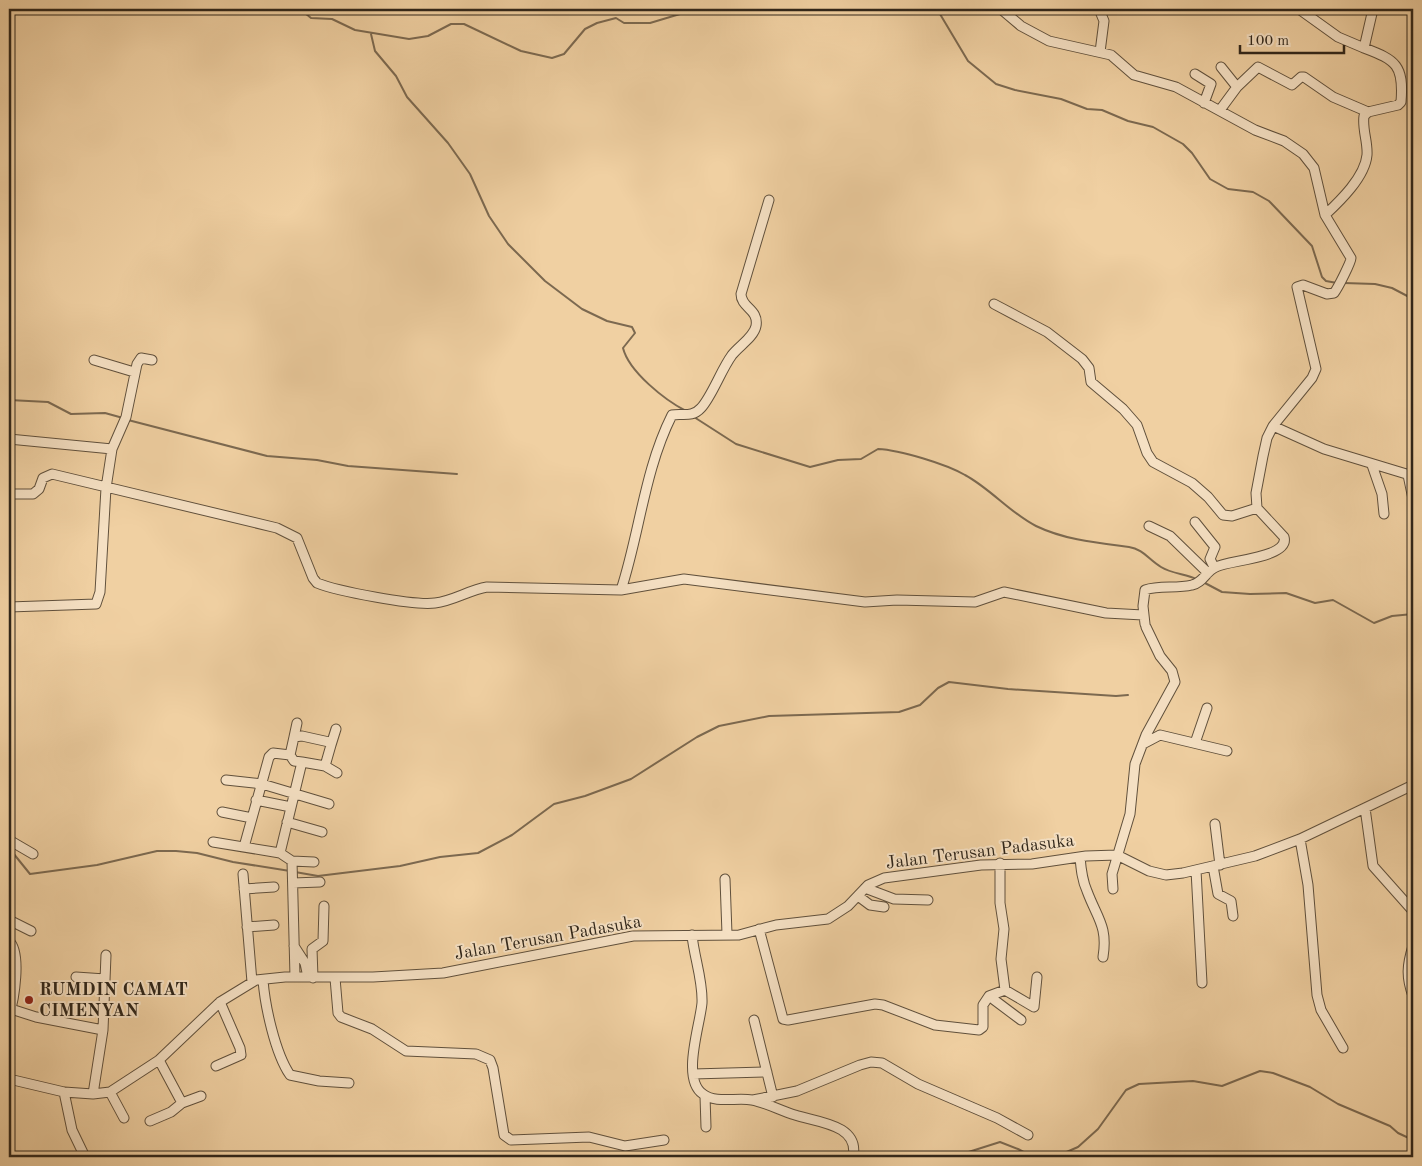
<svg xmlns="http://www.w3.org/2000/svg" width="1422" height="1166" font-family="'Old Standard TT',serif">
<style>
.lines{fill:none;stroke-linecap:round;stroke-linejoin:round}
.stream{stroke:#7c6950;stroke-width:2}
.minor-casing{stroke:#60503c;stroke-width:11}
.minor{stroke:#f5e0c3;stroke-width:9}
.poi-dot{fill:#8f2418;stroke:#f5e0c3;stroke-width:2}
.labels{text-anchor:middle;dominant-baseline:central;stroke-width:4;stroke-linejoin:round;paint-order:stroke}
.street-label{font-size:18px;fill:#30261a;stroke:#f5e0c3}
.poi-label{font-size:18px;font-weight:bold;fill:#30261a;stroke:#f5e0c3;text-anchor:start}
</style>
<rect width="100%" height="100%" fill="#f0d0a2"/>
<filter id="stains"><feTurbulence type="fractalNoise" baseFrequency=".004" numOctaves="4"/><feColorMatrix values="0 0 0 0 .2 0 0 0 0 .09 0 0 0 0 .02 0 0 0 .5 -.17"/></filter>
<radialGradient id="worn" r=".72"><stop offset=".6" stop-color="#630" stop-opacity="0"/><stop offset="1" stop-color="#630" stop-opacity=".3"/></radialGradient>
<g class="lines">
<!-- stream -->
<path class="stream" d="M300 9 311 18 332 19 355 30 409 39 428 36 451 24H464L521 51 552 58 564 54 585 29 597 23 616 18 624 23H650L680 14 709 9
M937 9 968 61 996 84 1015 90 1061 99 1087 109 1102 110 1128 121 1153 127 1183 144 1192 153 1210 179 1228 189 1253 192 1269 201 1312 246 1322 277 1326 281 1337 283
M371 34 375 51 396 76 407 97 448 143 470 174 489 216 508 244 545 281 582 309 607 321 632 327 635 333 623 348C629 372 665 400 686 411
M1344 283 1375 284 1392 288 1413 299
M9 400 48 402 71 414 105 413 123 418
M694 417 736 444 810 467 838 460 861 459 878 449C900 450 946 464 965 475 991 489 1010 513 1036 526 1065 540 1098 543 1129 547 1143 549 1149 560 1161 567 1172 574 1187 574 1196 579
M128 420 267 456 317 460 348 466 457 474
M1203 582 1222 592 1250 594 1286 593 1315 603 1333 600 1374 623 1392 616 1413 614
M9 848 30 874 97 865 157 851H176L197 853 233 862 290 871
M295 872 318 876 400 866 440 857 478 853 512 835 554 804 585 796 631 779 697 737 719 726 769 716 899 712 920 705 938 688 949 682 1008 689 1116 696 1128 695
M870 1157 887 1155H959L1000 1142 1018 1149 1033 1157
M1055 1157 1078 1147 1098 1129 1126 1090 1139 1084 1193 1081 1222 1086 1260 1071 1273 1073 1310 1087 1338 1104 1390 1126 1398 1133 1413 1140"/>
<!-- minor casing -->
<g class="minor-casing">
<path id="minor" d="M1001 9 1021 26 1049 41 1111 55 1134 75 1176 87 1255 130 1284 141 1303 154 1314 168 1325 215 1351 258C1351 262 1338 288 1334 293L1327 294 1303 285 1297 287 1316 369 1312 378 1273 426 1267 438 1263 456 1256 493 1257 508 1284 537C1290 558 1229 560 1216 567 1206 571 1203 583 1192 585 1176 589 1160 585 1145 590L1143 606 1145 624
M1099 9 1104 21 1100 52
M1299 9 1338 37 1364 48
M1221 67 1237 87
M1195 74 1211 84 1204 103
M1220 110 1237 87 1258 67 1292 85 1301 77H1304L1333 97 1368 112
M1325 215C1340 201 1365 177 1367 155 1368 142 1362 129 1364 116L1368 112 1398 105 1401 102C1404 65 1396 60 1364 48L1373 9
M994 304 1047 332 1082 359 1089 368 1091 382 1123 409 1137 425 1147 453 1153 462 1192 483 1208 497 1223 515 1232 516 1257 508
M94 360 134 372
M1273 426 1324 449 1413 476
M9 439 112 449
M1372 465 1382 494 1384 514
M1408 475 1413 499
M9 494H33L39 489 43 478 52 474 277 528 297 538 313 578 317 583C337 591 414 606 435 603 453 601 469 590 487 587L621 590 684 579 865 602 897 600 975 602 1004 592 1106 613 1143 615
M1195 522 1215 547 1210 559 1214 567
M1149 526 1170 536 1208 573
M621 590C640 532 644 471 672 415 682 413 692 418 701 408 712 396 721 370 732 355 739 346 754 337 756 326 759 309 741 308 741 294L769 200
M9 607 96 604 100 592 106 488 112 449 126 417 137 364 141 358 152 360
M294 737 297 723
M1195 743 1207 708
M1143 744 1160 735 1227 751
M331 745 336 729
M325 766 337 773
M226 780 262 784 329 804
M256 800 291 807
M1365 808 1373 866 1413 911
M222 812 252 818
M287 822 322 832
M1215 824 1220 865
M1300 839 1308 885 1317 995 1321 1010 1343 1048
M9 840 33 854
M213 842 280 853 302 762 325 766 331 745 329 742 302 736 294 737 290 755 294 761 302 762
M244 847 269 757 273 753 290 755
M280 853 292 861 295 977
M1080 857C1081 869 1082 880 1087 891 1097 918 1108 926 1103 957
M292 861 314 862
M1000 863V903L1004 929 1001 959 1005 990 1034 1007 1037 977
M1213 866 1218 894 1231 901 1233 916
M1196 870 1202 983
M243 874 252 982
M725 879 727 934
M293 883 320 882
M865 888 894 899 928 900
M244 889 274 887
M1113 889 1112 874 1130 814 1135 764 1146 735 1175 682 1172 671 1160 656 1146 627
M858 896 870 905 884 907
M9 920 31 931
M247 927 274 925
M759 929 783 1019 788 1020 875 1004 883 1005 935 1025 979 1030 983 1027V1005L989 996
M692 935C694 957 703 980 702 1003 700 1026 681 1079 703 1094 716 1104 737 1097 752 1100 767 1103 781 1111 795 1115 816 1122 860 1124 853 1157
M9 941C22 953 14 1000 9 1015
M294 946 305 963 308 977
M1413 946C1407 965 1406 977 1413 996
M76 977 105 979
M313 978 312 949 323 941 324 906
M335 978 338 1013 341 1017 372 1029 406 1051 476 1054 490 1060 493 1068 504 1135 511 1140 589 1137 625 1146 664 1140
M263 980C265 1006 275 1053 290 1075L319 1081 349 1083
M1005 990 989 996 1021 1020
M11 1009 36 1017 103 1030
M754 1020 773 1097
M216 1066 241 1055 240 1048 220 1002
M693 1074 767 1072
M9 1079 64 1092 93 1094 110 1092 159 1060 220 1002 256 980 285 977H373L443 973 633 936 739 935 776 925 828 919 848 906 868 885 884 878 981 865 1032 864 1086 856 1117 855 1149 871 1166 875 1183 873 1255 856 1300 839 1413 785
M64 1092 72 1130 85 1157
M110 1092 124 1118
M93 1094 103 1030 106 955
M705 1096 706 1127
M753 1100 797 1091 860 1065 871 1062 882 1063 918 1084 997 1118 1028 1135
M182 1103 201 1096
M150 1121 171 1112 182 1103 159 1060"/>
</g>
<!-- minor -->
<use href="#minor" class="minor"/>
</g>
<!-- markers -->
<circle class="poi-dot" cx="29" cy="1000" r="5"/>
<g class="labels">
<!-- street labels -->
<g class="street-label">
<text transform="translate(980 852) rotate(-7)">Jalan Terusan Padasuka</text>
<text transform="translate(548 938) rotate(-10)">Jalan Terusan Padasuka</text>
</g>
<!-- poi labels -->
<g class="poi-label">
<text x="39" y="990">RUMDIN CAMAT<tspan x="39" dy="21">CIMENYAN</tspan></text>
</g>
</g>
<!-- margin -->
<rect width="1422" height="1166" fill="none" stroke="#f0d0a2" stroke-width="30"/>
<rect x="10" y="10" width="1402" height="1146" fill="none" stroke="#30261a" stroke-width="2.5"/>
<rect x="15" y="15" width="1392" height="1136" fill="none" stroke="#30261a"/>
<!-- scale -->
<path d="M1240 45v8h104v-8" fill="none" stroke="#30261a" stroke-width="2.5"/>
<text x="1247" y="45" font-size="15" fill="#30261a" stroke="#f5e0c3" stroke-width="4" paint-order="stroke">100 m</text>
<rect width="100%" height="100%" filter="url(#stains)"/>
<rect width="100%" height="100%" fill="url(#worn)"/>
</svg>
